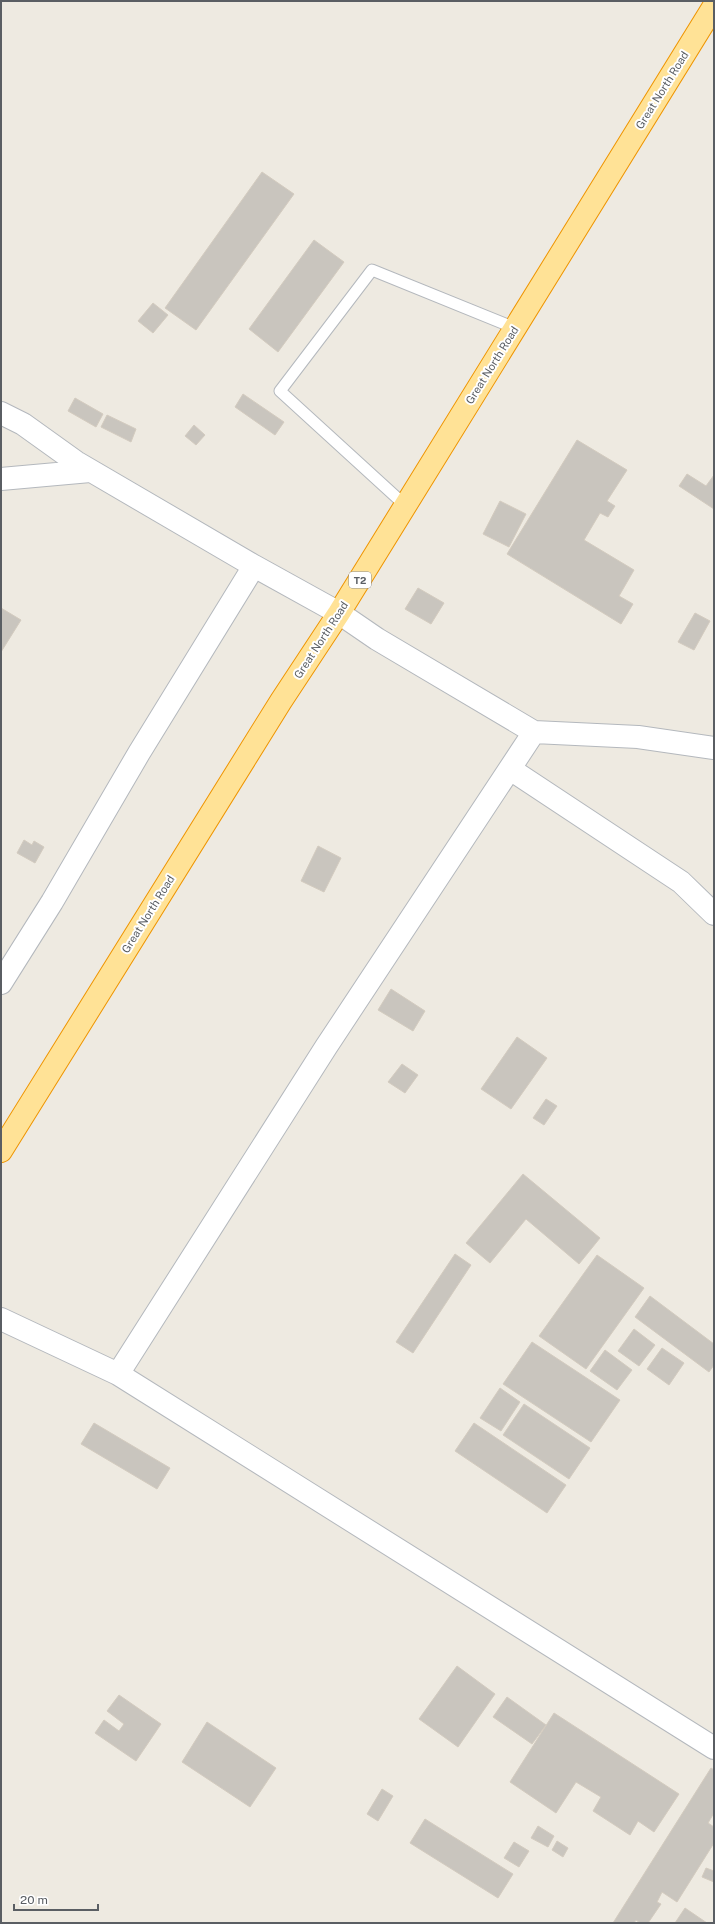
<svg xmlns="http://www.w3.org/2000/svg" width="715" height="1924" font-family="'Public Sans',sans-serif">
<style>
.building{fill:#c9c5be;stroke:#d3cbbf}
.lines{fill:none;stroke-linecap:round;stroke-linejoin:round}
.service-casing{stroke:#b4b8bd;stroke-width:13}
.minor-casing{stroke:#b4b8bd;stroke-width:24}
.trunk-casing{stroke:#ef9500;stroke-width:24}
.service{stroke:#fff;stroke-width:11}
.minor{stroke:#fff;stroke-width:22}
.trunk{stroke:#ffe296;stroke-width:22}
.labels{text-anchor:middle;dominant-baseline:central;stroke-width:4;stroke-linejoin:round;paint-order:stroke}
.shield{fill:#fff;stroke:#8c8e92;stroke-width:1}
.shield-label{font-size:10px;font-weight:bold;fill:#5a5e63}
.street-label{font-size:11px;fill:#5a5e63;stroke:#fff}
</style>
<rect width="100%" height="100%" fill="#eeeae1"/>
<!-- building -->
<path class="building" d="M262 172 294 194 196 330 165 308Z
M314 240 344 262 278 352 249 329Z
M153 303 168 315 153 333 138 321Z
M243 394 284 422 275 435 235 407Z
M75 398 103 414 96 427 68 411Z
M107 415 136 429 131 442 101 427Z
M194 425 205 435 196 445 185 436Z
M577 440 627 470 607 501 615 506 608 517 600 513 584 540 634 570 619 596 633 604 621 624 507 554Z
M687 474 706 486 714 475V509L679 486Z
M500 501 526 514 509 547 483 534Z
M418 588 444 603 431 624 405 609Z
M1 608 21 620 1 652Z
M695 613 710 621 694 650 678 642Z
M24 840 32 845 34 841 44 847 35 863 17 853Z
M318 846 341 858 324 892 301 881Z
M391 989 425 1011 413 1031 378 1010Z
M517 1037 547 1058 511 1109 481 1089Z
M402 1064 418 1075 405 1093 388 1082Z
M546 1099 557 1106 544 1125 533 1118Z
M523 1174 600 1238 579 1264 526 1219 490 1263 466 1243Z
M455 1254 471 1265 413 1353 396 1342Z
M597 1255 644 1288 586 1369 539 1336Z
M650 1296 714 1344V1365L709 1372 635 1317Z
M634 1329 655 1345 639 1366 618 1351Z
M532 1342 620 1400 591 1442 503 1384Z
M662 1348 684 1363 669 1385 647 1369Z
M605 1350 632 1370 617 1390 590 1371Z
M500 1388 520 1402 501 1431 480 1418Z
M524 1404 590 1448 569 1479 503 1435Z
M94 1423 170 1468 157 1489 81 1444Z
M474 1423 566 1485 547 1513 455 1451Z
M457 1666 495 1694 458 1747 419 1719Z
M119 1695 161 1724 136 1761 95 1733 104 1720 119 1731 124 1724 107 1711Z
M507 1697 546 1725 532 1744 493 1717Z
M554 1713 679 1794 654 1832 638 1821 630 1835 593 1811 601 1797 576 1782 556 1813 510 1782Z
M207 1722 276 1768 250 1807 182 1762Z
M711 1768 714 1770V1813L708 1823 714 1827V1843L677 1902 662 1892 657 1902 661 1904 648 1923H640L636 1920 634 1923H613Z
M382 1789 393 1796 378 1821 367 1814Z
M425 1819 513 1874 498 1898 410 1843Z
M538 1826 554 1836 548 1847 531 1838Z
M557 1841 568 1848 563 1857 552 1850Z
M514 1842 529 1851 519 1867 504 1858Z
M706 1868 714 1871V1882L702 1877Z
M685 1908 707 1923H675Z"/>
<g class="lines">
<!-- service casing -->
<g class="service-casing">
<path id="service" d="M406 506 280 391 372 270 515 328"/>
</g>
<!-- minor casing -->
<g class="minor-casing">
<path id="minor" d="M1 413 23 424 76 462 254 566 339 613 377 639 534 732 638 737 714 748
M1 479 90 471
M510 769 681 882 714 914
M1 983 52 902 139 753 254 566
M1 1319 118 1374 714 1748
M118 1374 326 1047 534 732"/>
</g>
<!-- trunk casing -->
<g class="trunk-casing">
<path id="trunk" d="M1 1151 281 701 339 613 714 6"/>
</g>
<!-- service -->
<use href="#service" class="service"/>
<!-- minor -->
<use href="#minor" class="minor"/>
<!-- trunk -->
<use href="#trunk" class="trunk"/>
</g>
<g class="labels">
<!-- shield labels -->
<rect class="shield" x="349" y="572" width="22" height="16" rx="3"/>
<g class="shield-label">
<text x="360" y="580">T2</text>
</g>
<!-- street labels -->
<g class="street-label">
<text transform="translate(662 90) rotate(-58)">Great North Road</text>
<text transform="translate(492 365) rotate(-58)">Great North Road</text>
<text transform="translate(321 640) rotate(-57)">Great North Road</text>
<text transform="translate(148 914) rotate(-58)">Great North Road</text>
</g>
</g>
<!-- border -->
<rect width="715" height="1924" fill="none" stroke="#5a5e63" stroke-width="4"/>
<!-- scale -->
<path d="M14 1904v6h84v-6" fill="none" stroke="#5a5e63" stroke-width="2"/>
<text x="20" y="1904" font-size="12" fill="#5a5e63" stroke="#ffffff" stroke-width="3" paint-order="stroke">20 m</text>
</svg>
